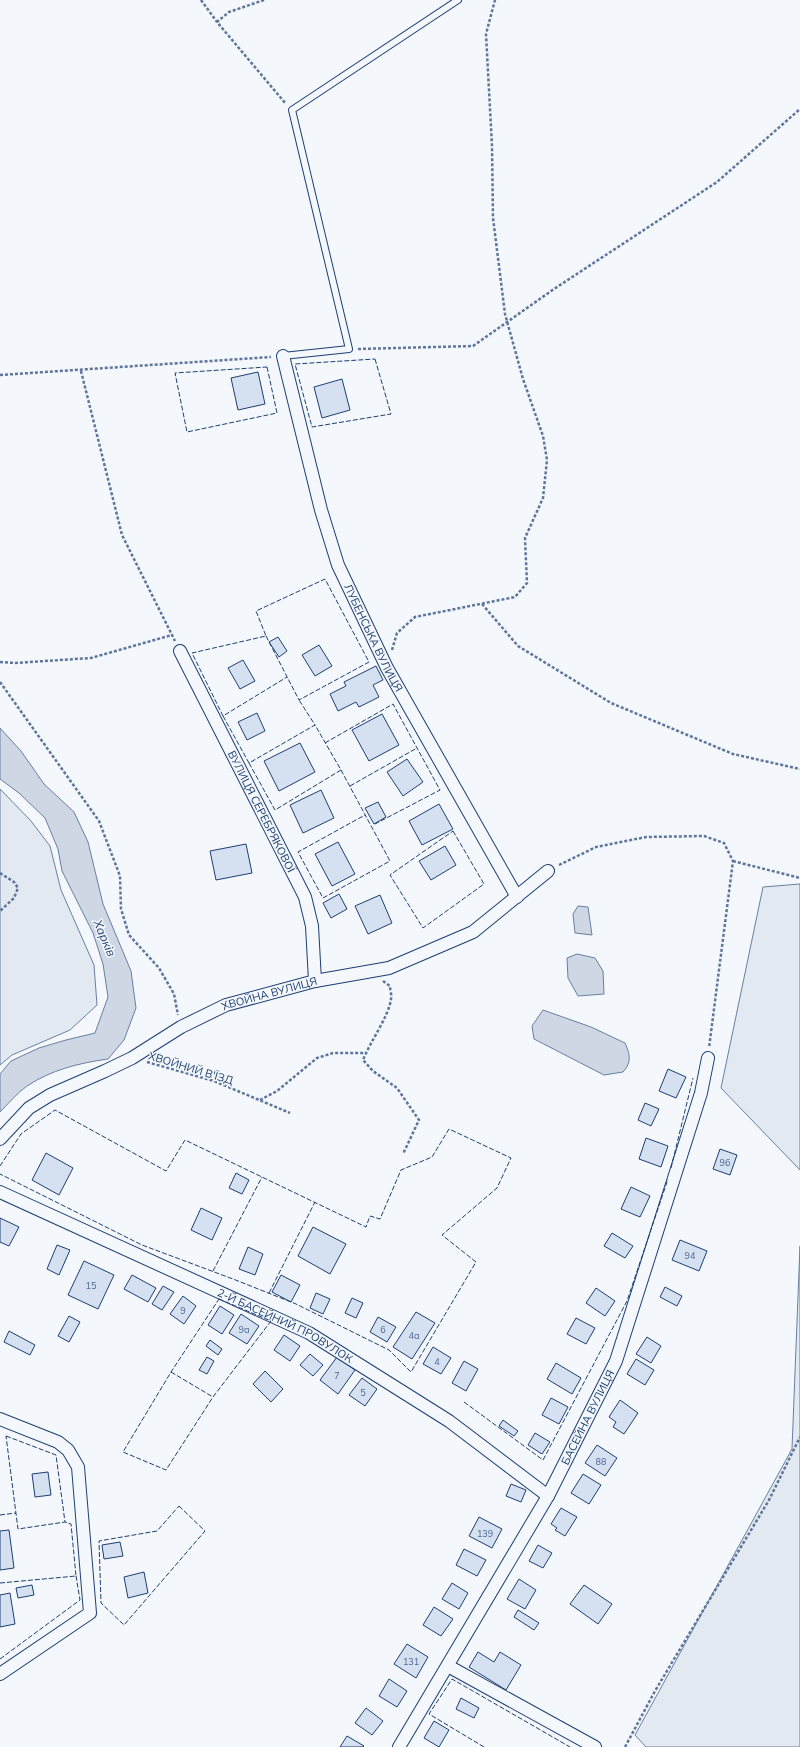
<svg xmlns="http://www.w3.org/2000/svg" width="800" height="1747" font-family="Mulish,sans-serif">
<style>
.green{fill:#e3e9f0;stroke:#687fa3}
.water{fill:#cfd7e4;stroke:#687fa3}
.building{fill:#d5e0f0;stroke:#1d3f73}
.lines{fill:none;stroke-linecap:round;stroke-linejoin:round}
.service-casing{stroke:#1d3f73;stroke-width:8}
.minor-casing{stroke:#1d3f73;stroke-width:14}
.path{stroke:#5e769c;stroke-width:2.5;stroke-dasharray:3 2;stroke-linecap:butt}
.service{stroke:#f4f7fb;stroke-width:6}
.minor{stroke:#f4f7fb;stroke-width:12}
.fence{stroke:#1d3f73;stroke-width:1;stroke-dasharray:5 2;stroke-linecap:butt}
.labels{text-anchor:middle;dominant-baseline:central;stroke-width:3;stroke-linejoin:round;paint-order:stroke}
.number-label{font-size:9px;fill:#4b6792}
.street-label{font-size:11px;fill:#1d3f73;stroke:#f4f7fb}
.water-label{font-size:12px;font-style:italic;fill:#1d3f73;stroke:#f4f7fb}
</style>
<rect width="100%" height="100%" fill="#f4f7fb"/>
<!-- green -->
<path class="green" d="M0 789 31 821 50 846 61 890 94 965 97 1005 70 1030 12 1055 0 1065Z
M800 884V1170L721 1088 763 887Z
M800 1246V1747H646L635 1735 792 1449Z"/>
<!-- water -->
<path class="water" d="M0 728 21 751 44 784 74 812 88 842 103 904 131 971 136 1008 124 1040 108 1059C79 1063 51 1070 27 1086 17 1093 8 1104 0 1112V1074L11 1061 39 1048 66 1040 95 1033 108 997 103 964 93 933 62 871 58 849 45 818 19 793 0 779Z
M578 906 588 907 592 935 575 933 573 914Z
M577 954 595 958 603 971 604 994 578 996 568 978 567 958Z
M543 1010 591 1027 625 1043C630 1054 632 1062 623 1072L604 1075 534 1039 532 1026Z"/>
<!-- building -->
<path class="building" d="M258 372 265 404 238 410 231 378Z
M342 379 350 410 322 418 314 387Z
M278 637 287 651 279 657 269 642Z
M319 645 332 666 315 676 302 655Z
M243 660 255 681 240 689 228 668Z
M376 666 383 680 373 685 379 697 359 707 356 702 338 711 330 694 346 686 344 682Z
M257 713 265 731 247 740 238 722Z
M382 714 399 745 369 761 352 730Z
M300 743 315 772 279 791 264 761Z
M407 759 423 782 403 796 387 772Z
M321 790 334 818 303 833 290 805Z
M378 802 386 817 374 824 365 808Z
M439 804 453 829 422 845 409 821Z
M338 842 355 874 332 886 315 854Z
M246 844 252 873 216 880 210 851Z
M445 846 456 865 431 880 419 861Z
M339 894 347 909 331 918 323 903Z
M380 895 392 923 368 934 355 906Z
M668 1069 686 1077 676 1098 659 1091Z
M645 1103 659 1109 651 1126 638 1120Z
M646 1138 668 1146 661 1167 639 1159Z
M720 1149 737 1155 730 1175 713 1169Z
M46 1153 73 1168 59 1195 32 1180Z
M236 1173 249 1180 242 1194 229 1188Z
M631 1187 650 1196 640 1217 621 1209Z
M201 1208 222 1218 212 1240 191 1230Z
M0 1218 19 1227 9 1246 0 1242Z
M313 1227 346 1244 330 1274 298 1256Z
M612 1233 633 1246 625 1258 604 1246Z
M680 1240 707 1251 699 1271 672 1260Z
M57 1245 70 1250 59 1275 47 1269Z
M248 1247 263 1254 255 1275 239 1269Z
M84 1261 114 1275 98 1309 68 1295Z
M132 1275 156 1288 148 1302 124 1289Z
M281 1275 300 1285 291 1302 272 1292Z
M163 1286 174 1292 162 1310 152 1304Z
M665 1287 682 1296 677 1306 660 1297Z
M596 1288 615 1301 605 1316 586 1303Z
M316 1293 330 1299 323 1314 310 1308Z
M183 1296 196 1306 184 1324 170 1314Z
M352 1298 363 1303 356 1318 345 1313Z
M220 1306 234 1315 222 1334 208 1325Z
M416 1312 435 1323 412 1359 393 1347Z
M241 1314 259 1326 247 1344 229 1333Z
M69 1316 80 1322 69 1342 58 1336Z
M378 1317 396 1327 387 1342 370 1332Z
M576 1318 595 1328 586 1344 567 1334Z
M9 1331 35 1345 30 1355 4 1342Z
M284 1335 300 1346 290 1361 274 1350Z
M647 1337 661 1346 651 1363 636 1354Z
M210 1340 222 1349 218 1355 206 1346Z
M433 1347 451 1358 441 1374 423 1364Z
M310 1354 323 1365 313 1376 300 1365Z
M207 1357 214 1361 207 1374 199 1370Z
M337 1357 355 1370 338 1394 320 1380Z
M636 1359 654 1370 645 1385 627 1374Z
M464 1361 478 1369 466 1391 452 1383Z
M556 1363 581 1378 572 1394 547 1379Z
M265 1371 283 1389 271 1402 253 1384Z
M362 1378 377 1389 365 1406 349 1395Z
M551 1398 568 1407 559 1424 542 1415Z
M620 1400 638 1413 624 1434 613 1427 616 1422 609 1417Z
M503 1420 518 1431 514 1436 499 1426Z
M535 1433 550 1442 542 1454 528 1445Z
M597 1445 617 1458 605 1476 585 1463Z
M48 1472 51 1495 35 1497 32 1474Z
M583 1474 601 1485 589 1504 571 1493Z
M511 1484 526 1490 521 1502 506 1496Z
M561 1508 577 1517 565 1536 555 1530 557 1528 551 1524Z
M479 1517 502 1529 492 1548 469 1536Z
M9 1530 14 1568 0 1570V1531Z
M120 1542 123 1556 104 1559 102 1545Z
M538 1545 552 1553 543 1568 529 1561Z
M464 1549 486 1560 477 1576 456 1565Z
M144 1572 148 1593 128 1598 124 1577Z
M519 1579 536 1590 525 1609 507 1599Z
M452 1583 468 1593 459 1609 442 1599Z
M32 1585 34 1595 18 1598 16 1588Z
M584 1585 612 1604 598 1624 570 1604Z
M10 1593 15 1624 0 1627V1595Z
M434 1607 453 1619 441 1636 423 1625Z
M518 1610 539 1623 534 1630 514 1617Z
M407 1644 428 1657 416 1678 394 1664Z
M478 1652 494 1662 500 1652 521 1665 506 1690 469 1667Z
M389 1679 407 1691 397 1707 379 1696Z
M461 1698 479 1708 474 1718 456 1709Z
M366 1708 383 1721 372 1735 355 1723Z
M434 1721 449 1730 439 1747 424 1738Z
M347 1736 364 1746 363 1747H340Z"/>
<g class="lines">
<!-- service casing -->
<g class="service-casing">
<path id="service" d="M283 356 349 349 292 110 458 0"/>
</g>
<!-- minor casing -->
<g class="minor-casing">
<g id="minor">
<path id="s1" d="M283 356 321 510 338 565 387 668 517 897"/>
<path id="s2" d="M180 651 305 897 312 926 315 981"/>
<path id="s3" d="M0 1139 29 1108 50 1095 105 1071 132 1058 181 1027 226 1005 315 981 389 968 473 932 548 871"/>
<path id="s4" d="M0 1192 309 1333 449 1421 548 1496"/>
<path d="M0 1419 58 1442 68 1450 78 1467 90 1613 0 1674"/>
<path d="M448 1666 595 1747"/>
<path id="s5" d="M399 1747 548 1496 616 1361 701 1093 708 1058"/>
</g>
</g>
<!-- path -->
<path class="path" d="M201 0 217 22
M264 0 229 12 217 22 286 104
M358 349 473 346 554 289 717 182 800 109
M81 371 122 535 175 641
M0 375 271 357
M482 604 518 646 611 703 733 754 800 769
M392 650 397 633 415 617 515 597 527 583 525 538 543 498 547 460 543 436 523 379 505 314 493 218 492 146 486 34 495 0
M0 662 15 663 91 658 172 635
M0 682 99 821 120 876 121 909 129 935 159 968 174 994 178 1015
M733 861 800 878
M559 865 596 847 646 837 704 836 724 843 733 861 709 1048
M0 873 14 882 18 888 14 898 0 911
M383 981 390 986C390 990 392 995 391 999 389 1016 370 1042 363 1060L373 1071 397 1088 419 1120 403 1154
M147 1062 214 1081 290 1113
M260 1100 277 1091 317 1058 333 1053H366
M625 1747 655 1691 769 1500 800 1437"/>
<!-- service -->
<use href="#service" class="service"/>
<!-- minor -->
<use href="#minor" class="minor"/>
<!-- fence -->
<path class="fence" d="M375 359 391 414 312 427 295 364Z
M267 367 277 413 187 432 175 373Z
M266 636 299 700 369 662 325 579 256 611 266 636 192 653 223 716 287 677
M223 716 249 763 315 725 299 700
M325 743 393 704 440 790 375 824
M249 763 275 810 341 770 315 725
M341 770 390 861 323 898 298 852 365 815
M350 786 417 748
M453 831 484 884 423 928 390 875Z
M0 1166 21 1134 55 1110 166 1171 185 1140 366 1227 370 1216 380 1219 401 1170 432 1157 449 1129 511 1158 497 1188 442 1235 476 1262 411 1372 389 1350 296 1304 233 1279 142 1245 0 1174
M671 1168 693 1078
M213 1271 262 1177
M269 1293 315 1202
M219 1299 271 1321 213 1397 166 1470 123 1452 171 1372Z
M171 1372 213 1397
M464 1402 543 1460 627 1301 668 1179
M6 1436 56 1455 65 1522 18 1529Z
M179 1506 205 1531 124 1625 101 1603 99 1541 157 1531Z
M0 1515 16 1513
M0 1583 76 1576 71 1524 65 1522
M0 1659 80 1600 76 1576
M484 1747 429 1714 452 1679 570 1747"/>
</g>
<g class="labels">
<!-- number labels -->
<g class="number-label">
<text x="725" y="1162">96</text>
<text x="690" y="1255">94</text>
<text x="91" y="1285">15</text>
<text x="183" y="1310">9</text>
<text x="244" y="1329">9а</text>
<text x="383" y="1329">6</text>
<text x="414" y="1335">4а</text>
<text x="437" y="1361">4</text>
<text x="337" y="1375">7</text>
<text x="363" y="1392">5</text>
<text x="601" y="1461">88</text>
<text x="485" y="1533">139</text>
<text x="411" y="1661">131</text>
</g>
<!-- street labels -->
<g class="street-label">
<text stroke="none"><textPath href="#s1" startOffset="297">ЛУБEНСЬКА ВУЛИЦЯ</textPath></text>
<text stroke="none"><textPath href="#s2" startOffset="180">ВУЛИЦЯ СЕРЕБРЯКОВОЇ</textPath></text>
<text stroke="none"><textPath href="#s3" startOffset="310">ХВОЙНА ВУЛИЦЯ</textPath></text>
<text transform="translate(191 1068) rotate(17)">ХВОЙНИЙ В'ЇЗД</text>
<text stroke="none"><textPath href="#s4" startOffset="315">2-Й БАСЕЙНИЙ ПРОВУЛОК</textPath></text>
<text stroke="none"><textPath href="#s5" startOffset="380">БАСЕЙНА ВУЛИЦЯ</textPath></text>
</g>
<!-- water labels -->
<g class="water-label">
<text transform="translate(105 938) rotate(67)">Харків</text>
</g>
</g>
</svg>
